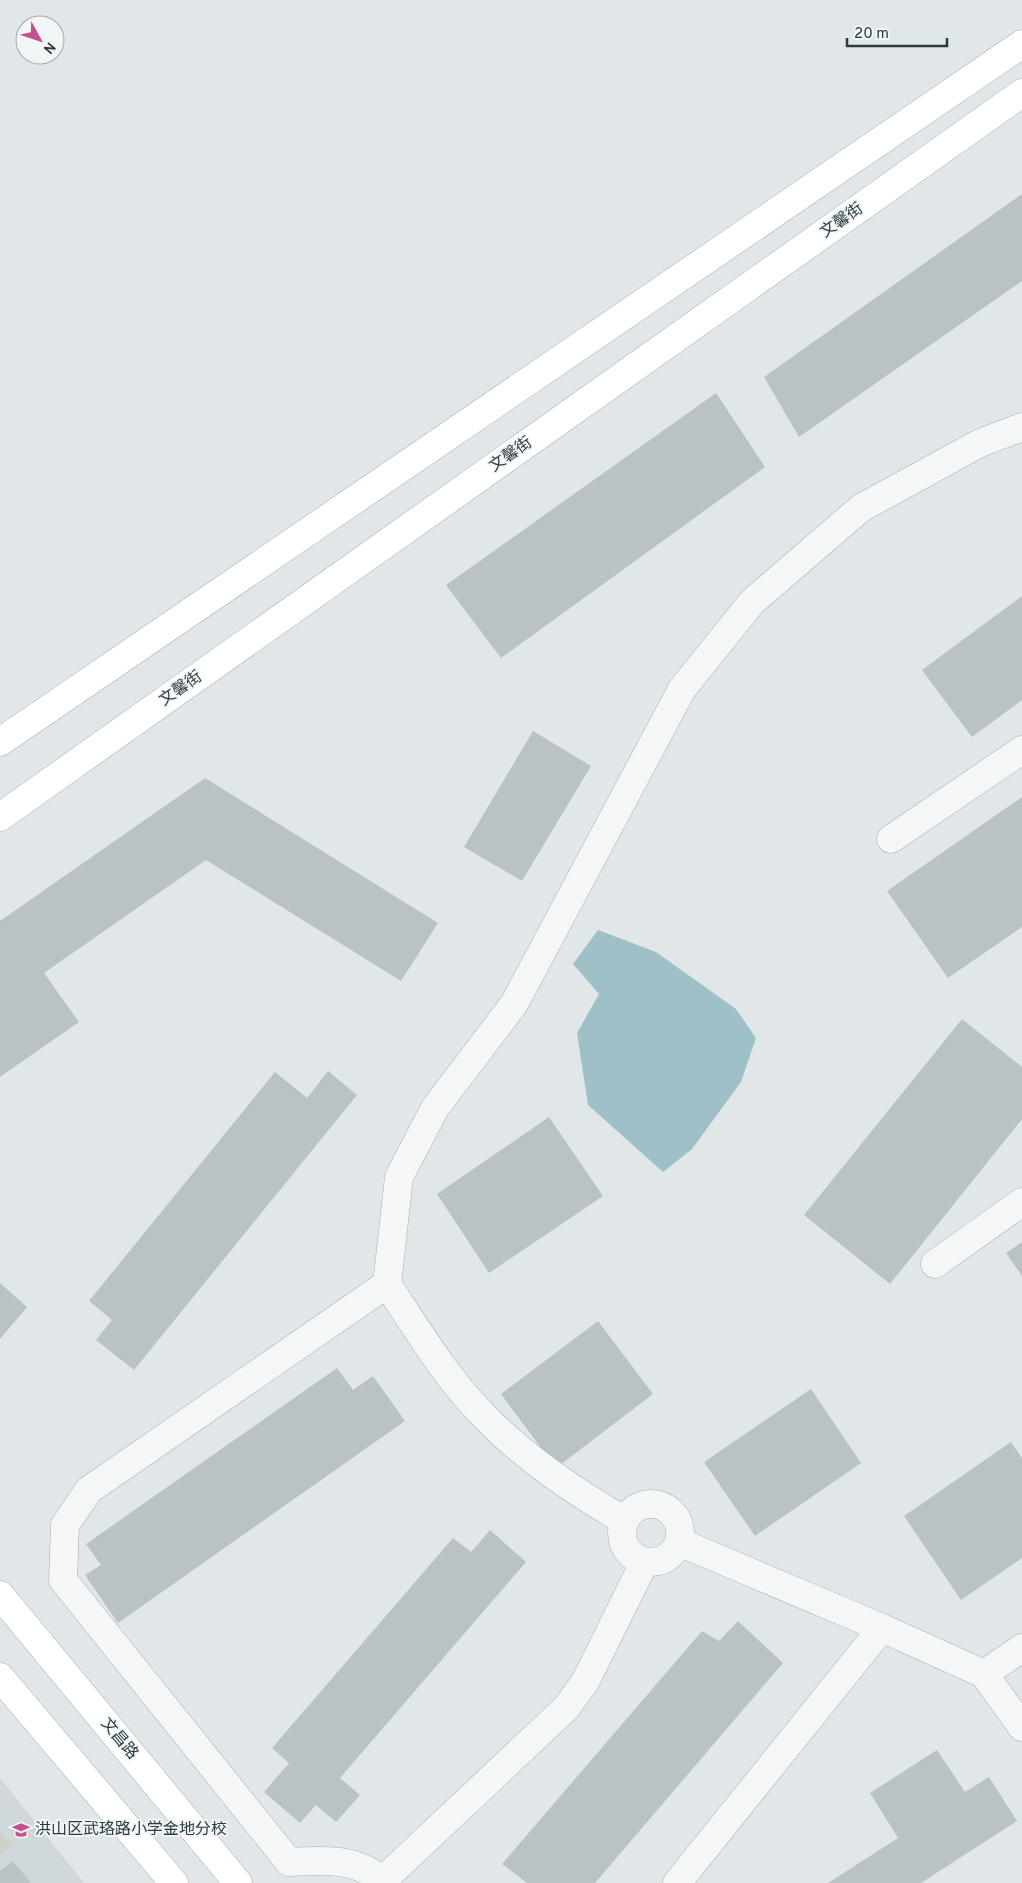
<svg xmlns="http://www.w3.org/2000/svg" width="1022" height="1883" font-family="Overpass,'Noto Sans SC',sans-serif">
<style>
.built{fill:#d0d7da}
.green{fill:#ccd2c3}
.water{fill:#9fc0c6}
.building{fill:#b9c2c5}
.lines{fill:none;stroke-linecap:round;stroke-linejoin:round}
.street-casing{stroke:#a7b0b3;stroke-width:29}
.secondary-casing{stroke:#a7b0b3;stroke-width:29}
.street{stroke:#f4f6f7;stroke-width:28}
.secondary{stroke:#fff;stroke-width:28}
.labels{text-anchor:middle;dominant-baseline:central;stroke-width:4;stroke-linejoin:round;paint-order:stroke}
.street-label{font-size:16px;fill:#2b3a3f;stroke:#f1f5f6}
.poi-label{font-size:16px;fill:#2b3a3f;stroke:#f1f5f6;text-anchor:start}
</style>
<rect width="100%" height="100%" fill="#e1e7e9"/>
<!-- built -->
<path class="built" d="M0 1778 84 1883H0Z"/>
<!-- green -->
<path class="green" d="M0 1831 11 1845 0 1854Z"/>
<!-- water -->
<path class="water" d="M598 930 656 952 736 1009 756 1038 741 1082 692 1149 663 1172 588 1105 577 1033 599 994 573 964Z"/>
<!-- building -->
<path class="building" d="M1022 194V281L799 437 764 377Z
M716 393 765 467 501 658 446 585Z
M1022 596V700L972 737 922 670Z
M533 731 591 766 522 881 464 847Z
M205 778 438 923 401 981 206 860 44 973 79 1022 0 1077V921Z
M1022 797V927L948 978 887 891Z
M962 1019 1022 1067V1119L890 1284 804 1215Z
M328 1071 357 1095 134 1370 96 1340 112 1320 89 1301 275 1072 307 1098Z
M549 1117 603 1196 489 1273 437 1194Z
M1022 1242V1276L1006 1253Z
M0 1283 27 1307 0 1339Z
M598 1321 653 1394 556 1468 501 1394Z
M337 1368 353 1390 373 1376 405 1421 118 1623 85 1575 101 1565 86 1544Z
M811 1389 861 1463 755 1536 704 1462Z
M1011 1442 1022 1458V1558L961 1600 904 1516Z
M490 1530 526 1562 340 1778 360 1795 336 1822 316 1805 300 1823 264 1792 289 1763 272 1748 453 1538 471 1552Z
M738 1621 783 1663 595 1883H527L502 1864 702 1631 719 1641Z
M937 1750 965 1792 989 1777 1017 1821 921 1883H828L898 1838 870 1793Z
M13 1861 31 1883H0V1871Z"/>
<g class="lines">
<!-- street casing -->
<g class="street-casing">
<path id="street" d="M891 839 1022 750
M935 1264 1022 1202
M387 1284C418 1330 447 1380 487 1419 527 1460 575 1492 625 1521
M622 1533a29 29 0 1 1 58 0a29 29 0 1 1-58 0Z
M679 1542 882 1628 984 1674
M1022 1648 984 1674 1022 1727
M380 1883 566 1708 585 1682 645 1561
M384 1883C359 1857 322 1860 289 1862L63 1580 65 1525 89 1490 387 1284 399 1177 435 1108 514 1004 682 689 752 602 861 508 980 443 1022 427
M677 1883 882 1628"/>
</g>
<!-- secondary casing -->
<g class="secondary-casing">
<path id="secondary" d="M0 742 1022 44
M0 817 1022 93
M0 1595 238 1883
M0 1677 174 1883"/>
</g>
<!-- street -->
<use href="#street" class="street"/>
<!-- secondary -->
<use href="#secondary" class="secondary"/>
</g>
<!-- icons -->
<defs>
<g id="school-bare" transform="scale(1.35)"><path d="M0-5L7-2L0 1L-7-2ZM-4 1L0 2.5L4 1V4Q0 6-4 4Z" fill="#c3518c" stroke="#f1f5f6" stroke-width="2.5" paint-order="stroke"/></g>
</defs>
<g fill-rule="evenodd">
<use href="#school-bare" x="21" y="1830"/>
</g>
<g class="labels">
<!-- street labels -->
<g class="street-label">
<text transform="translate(842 221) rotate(-35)">文馨街</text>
<text transform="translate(511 455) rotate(-35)">文馨街</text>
<text transform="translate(181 689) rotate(-35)">文馨街</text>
<text transform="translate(119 1739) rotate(50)">文昌路</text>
</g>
<!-- poi labels -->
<g class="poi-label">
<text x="35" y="1830">洪山区武珞路小学金地分校</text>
</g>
</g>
<!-- north arrow -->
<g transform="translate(40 40) rotate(130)"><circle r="24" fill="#f1f5f6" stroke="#a2aaad"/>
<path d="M0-4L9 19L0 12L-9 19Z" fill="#c3518c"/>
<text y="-8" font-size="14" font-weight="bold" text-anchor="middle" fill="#2b3a3f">N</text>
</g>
<!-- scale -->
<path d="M847 38v8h100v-8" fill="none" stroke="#2b3a3f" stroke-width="2.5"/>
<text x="854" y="38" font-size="15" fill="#2b3a3f" stroke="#f1f5f6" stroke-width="4" paint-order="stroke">20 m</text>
</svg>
